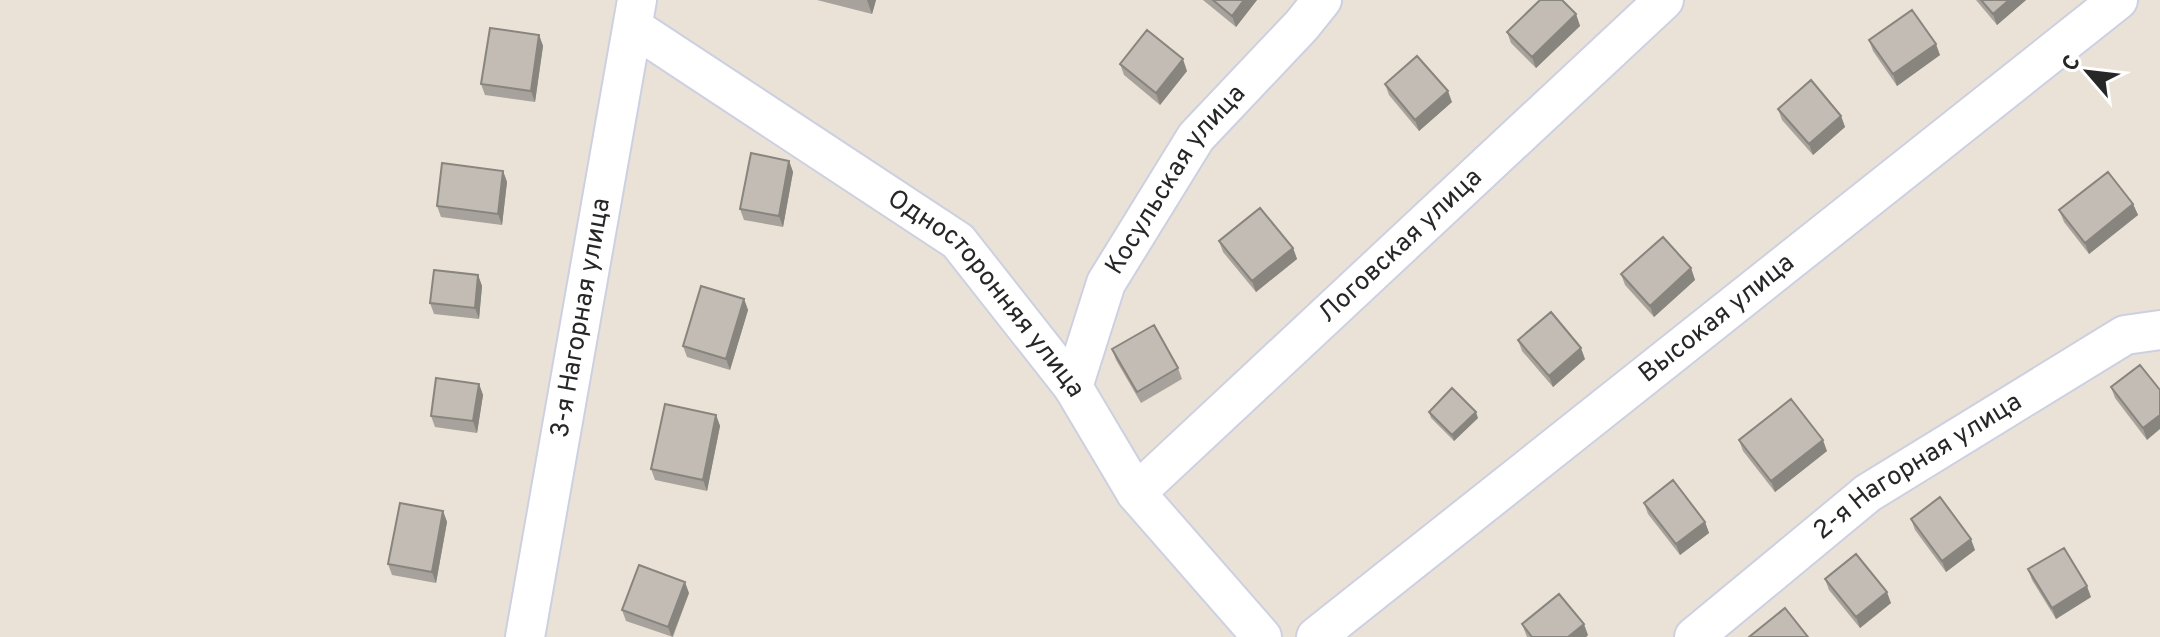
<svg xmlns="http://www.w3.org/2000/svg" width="2160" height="637" font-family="Overpass,sans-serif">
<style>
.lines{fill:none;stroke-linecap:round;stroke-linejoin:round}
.minor-casing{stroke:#ccd0e1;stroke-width:42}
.minor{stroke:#fff;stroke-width:38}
.wall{fill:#a7a29b}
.shaded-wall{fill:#88847e}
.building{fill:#c2bcb4;stroke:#88847e;stroke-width:2}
.labels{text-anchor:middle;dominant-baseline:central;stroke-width:6;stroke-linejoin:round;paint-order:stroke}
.street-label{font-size:26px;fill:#272727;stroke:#fff}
</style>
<rect width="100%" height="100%" fill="#eae2d7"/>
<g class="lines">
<!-- minor casing -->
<g class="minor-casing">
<g id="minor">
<path id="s1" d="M633 27 958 241 1073 387 1136 493 1262 637"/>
<path id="s2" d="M1073 387 1106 283 1196 137 1302 25 1322 0"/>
<path id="s3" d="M1136 493 1664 0"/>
<path id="s4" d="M525 637 637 0"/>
<path id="s5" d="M1316 637 2118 0"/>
<path id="s6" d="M1694 637 1868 493 2125 335 2160 330"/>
</g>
</g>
<!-- minor -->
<use href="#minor" class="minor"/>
</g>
<!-- wall -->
<path class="wall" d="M817 0H876L872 14Z
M1203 0H1257L1236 27Z
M1976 0H2026L1997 25Z
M1576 14 1580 26 1536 68 1511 43 1507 32Z
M539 35 543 46 535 102 485 95 481 84Z
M1869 40 1940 55 1897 86 1873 51Z
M1120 64 1187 71 1160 105 1124 75Z
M1385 84 1452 102 1419 131 1389 95Z
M1778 109 1841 116 1845 127 1813 155 1782 120Z
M789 161 793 172 783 227 744 220 740 209Z
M503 171 507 182 502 225 441 217 437 206Z
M2133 204 2138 215 2089 254 2064 222 2059 210Z
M1219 241 1293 248 1297 259 1256 292 1223 252Z
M1691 268 1695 280 1654 317 1625 285 1621 274Z
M478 275 482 286 479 319 434 314 430 303Z
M744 299 748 310 730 370 687 357 683 346Z
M1518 340 1585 359 1553 387 1522 351Z
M1112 349 1178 368 1182 379 1141 403 1116 360Z
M2140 365 2147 440 2115 398 2111 387Z
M479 384 483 395 477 433 435 427 431 416Z
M1429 412 1478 418 1454 441 1431 418Z
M716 415 720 426 707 491 655 480 651 469Z
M1739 440 1827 451 1775 492 1743 451Z
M1644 503 1705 522 1709 533 1680 555 1648 514Z
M443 511 447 522 436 583 392 575 388 564Z
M1911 519 1975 550 1946 572 1915 530Z
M2028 569 2091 597 2056 619 2032 580Z
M1825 579 1891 603 1860 628 1829 590Z
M689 593 673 637 626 621 622 610Z
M1522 624 1588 635 1586 637H1527Z"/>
<!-- shaded-wall -->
<path class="shaded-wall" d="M867 0H876L872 14Z
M1244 0H1257L1236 27 1232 16Z
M2009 0H2026L1997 25 1993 14Z
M1576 14 1580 26 1536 68 1532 57Z
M539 35 543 46 535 102 531 91Z
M1936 44 1940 55 1897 86 1893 74Z
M1183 59 1187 71 1160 105 1156 93Z
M1448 91 1452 102 1419 131 1415 120Z
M1841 116 1845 127 1813 155 1809 144Z
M789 161 793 172 783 227 779 216Z
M503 171 507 182 502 225 498 214Z
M2133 204 2138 215 2089 254 2085 243Z
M1293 248 1297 259 1256 292 1252 281Z
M1691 268 1695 280 1654 317 1650 306Z
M478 275 482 286 479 319 475 308Z
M744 299 748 310 730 370 726 359Z
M1581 348 1585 359 1553 387 1549 376Z
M479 384 483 395 477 433 473 421Z
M1476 412 1478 418 1454 441 1452 435Z
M716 415 720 426 707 491 703 480Z
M2160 415V429L2147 440 2143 428Z
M1823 440 1827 451 1775 492 1771 481Z
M443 511 447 522 436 583 432 572Z
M1705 522 1709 533 1680 555 1676 544Z
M1971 539 1975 550 1946 572 1942 561Z
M685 582 689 593 672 637 668 627Z
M2087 586 2091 597 2056 619 2052 608Z
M1887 592 1891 603 1860 628 1856 617Z
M1584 624 1588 635 1586 637H1568Z"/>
<!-- building -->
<path class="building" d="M1213 0H1244L1232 16Z
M1540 0H1562L1576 14 1532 57 1507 32Z
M1981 0H2009L1993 14Z
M1912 10 1936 44 1893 74 1869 40Z
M490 28 539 35 531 91 481 84Z
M1147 30 1183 59 1156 93 1120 64Z
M1417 56 1448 91 1415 120 1385 84Z
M1811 80 1841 116 1809 144 1778 109Z
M751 153 789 161 779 216 740 209Z
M442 163 503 171 498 214 437 206Z
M2108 172 2133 204 2085 243 2059 210Z
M1260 208 1293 248 1252 281 1219 241Z
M1663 237 1691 268 1650 306 1621 274Z
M434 270 478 275 475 308 430 303Z
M701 286 744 299 726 359 683 346Z
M1551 312 1581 348 1549 376 1518 340Z
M1154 325 1178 368 1137 392 1112 349Z
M2140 365 2160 390V415L2143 428 2111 387Z
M436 378 479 384 473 421 431 416Z
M1452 388 1476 412 1452 435 1429 412Z
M1791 399 1823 440 1771 481 1739 440Z
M665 404 716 415 703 480 651 469Z
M1673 480 1705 522 1676 544 1644 503Z
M1940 497 1971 539 1942 561 1911 519Z
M400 503 443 511 432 572 388 564Z
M2064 548 2087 586 2052 608 2028 569Z
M1856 554 1887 592 1856 617 1825 579Z
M639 565 685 582 668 627 622 610Z
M1559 594 1584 624 1568 637H1532L1522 624Z
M1785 608 1808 637H1749Z"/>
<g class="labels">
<!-- street labels -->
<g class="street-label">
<text stroke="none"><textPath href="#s2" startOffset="234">Косульская улица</textPath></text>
<text stroke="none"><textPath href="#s3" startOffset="362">Логовская улица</textPath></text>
<text stroke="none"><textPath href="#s1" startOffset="446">Односторонняя улица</textPath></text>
<text stroke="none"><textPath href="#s5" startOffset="512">Высокая улица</textPath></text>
<text stroke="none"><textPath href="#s4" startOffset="324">3-я Нагорная улица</textPath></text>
<text stroke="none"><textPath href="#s6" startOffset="282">2-я Нагорная улица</textPath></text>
</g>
</g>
<!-- north arrow -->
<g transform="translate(2088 72) rotate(298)" stroke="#ffffff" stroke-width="6" paint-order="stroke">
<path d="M0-6L14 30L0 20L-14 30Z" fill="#272727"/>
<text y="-12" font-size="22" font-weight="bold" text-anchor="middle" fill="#272727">С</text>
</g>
</svg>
